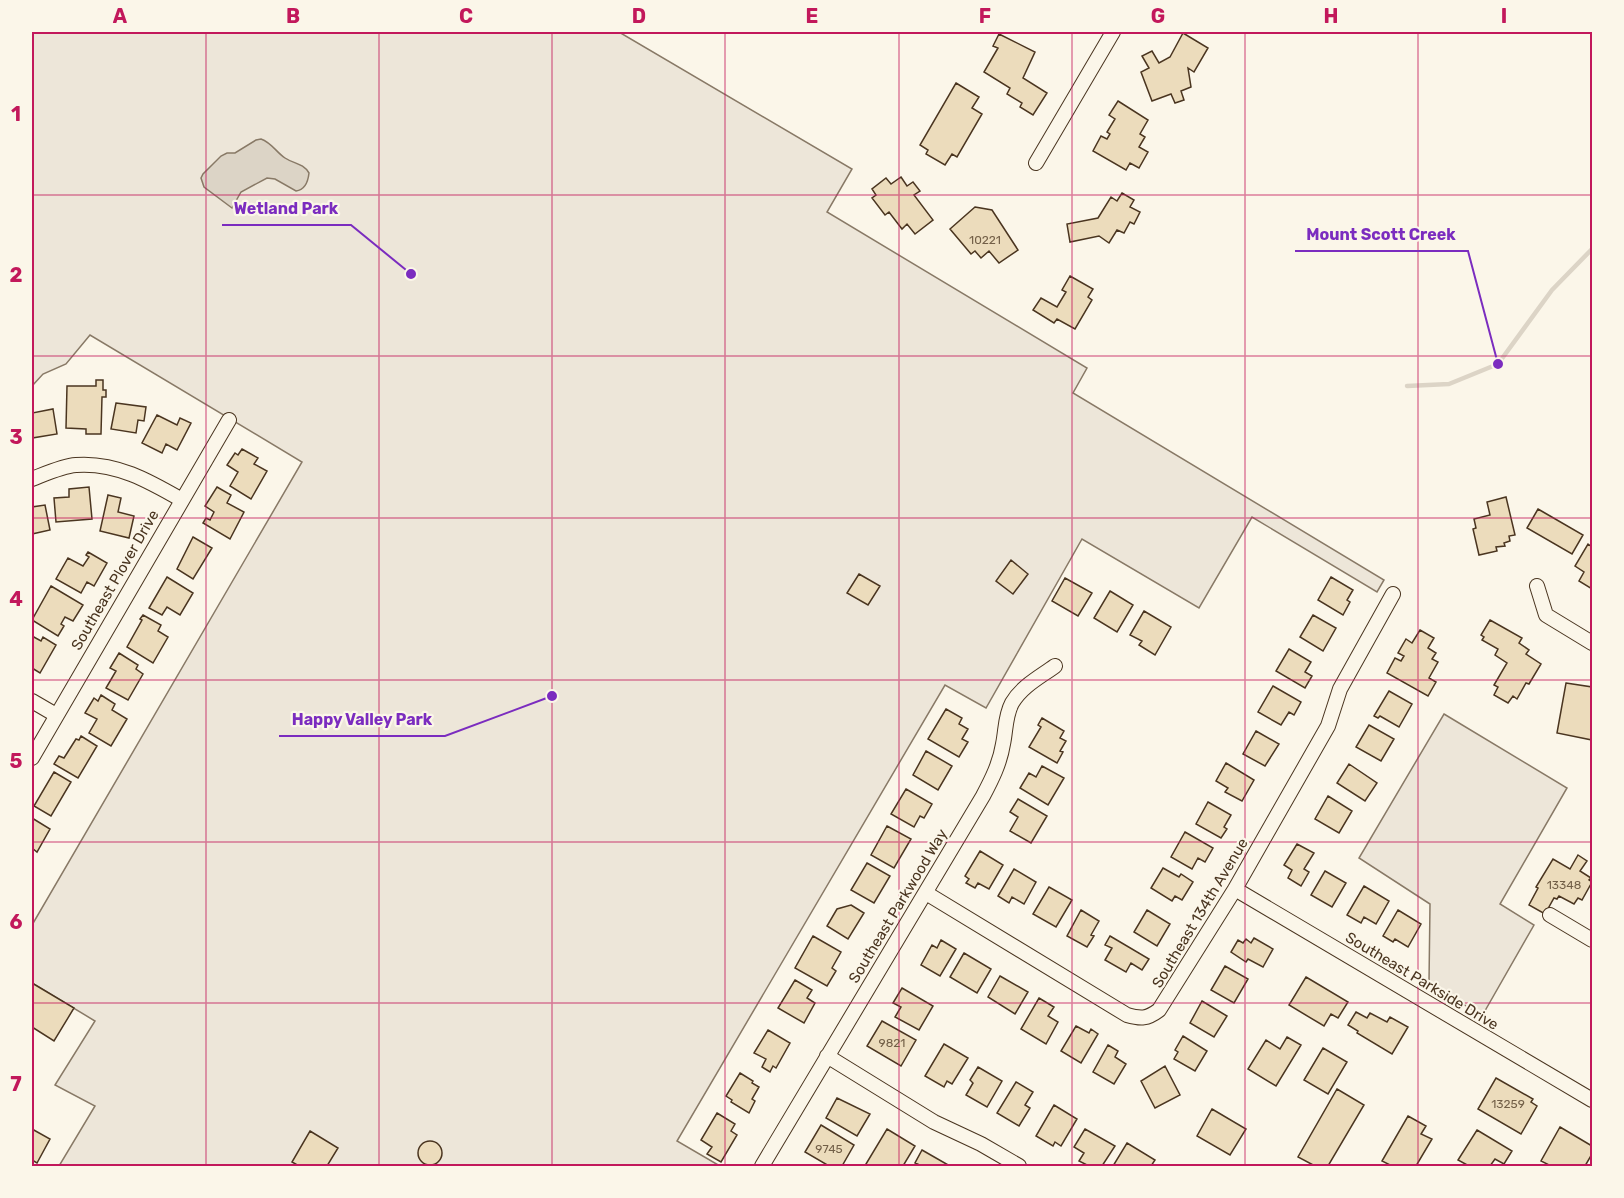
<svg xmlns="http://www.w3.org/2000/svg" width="1624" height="1198" font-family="Rubik,sans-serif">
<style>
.green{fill:#ede6d9;stroke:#887966;stroke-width:1.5}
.water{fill:#dcd4c6;stroke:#887966;stroke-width:1.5}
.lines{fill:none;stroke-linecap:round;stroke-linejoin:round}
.stream{stroke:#dcd4c6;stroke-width:4.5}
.building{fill:#ecdcbc;stroke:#4a3520;stroke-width:1.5}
.street-casing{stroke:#4a3520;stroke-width:16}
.street{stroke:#fbf6e9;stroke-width:14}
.grid{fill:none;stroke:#c2185b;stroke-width:1.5;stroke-opacity:0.55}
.labels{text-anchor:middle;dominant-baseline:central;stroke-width:4.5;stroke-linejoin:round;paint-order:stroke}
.number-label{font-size:12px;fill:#725f47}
.street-label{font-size:15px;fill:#4a3520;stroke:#fbf6e9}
.leader{fill:none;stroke:#7b2cbf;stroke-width:2}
.callout-dot{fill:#7b2cbf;stroke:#fbf6e9;stroke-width:2}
.callout-label{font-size:16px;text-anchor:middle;font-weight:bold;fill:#7b2cbf;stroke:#fbf6e9;stroke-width:4.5;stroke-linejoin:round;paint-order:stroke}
.neatline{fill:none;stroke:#c2185b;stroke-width:2}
.grid-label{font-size:20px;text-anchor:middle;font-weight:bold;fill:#c2185b}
</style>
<rect width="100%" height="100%" fill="#fbf6e9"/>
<!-- green -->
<path class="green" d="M32 32H619L852 169 827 212 1087 368 1073 393 1384 580 1377 592 1252 517 1199 608 1082 539 986 708 945 685 677 1141 720 1166H59L95 1106 55 1085 95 1021 32 983V925L302 462 90 335 66 364 43 374 32 386Z
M1444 714 1567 788 1500 904 1534 925 1482 1016 1429 983 1430 904 1359 858Z"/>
<!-- water -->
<path class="water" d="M261 139C272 143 276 152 285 158 294 164 303 163 309 173 308 182 305 190 296 191L275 179 267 178 241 192 232 208 204 187 201 178 203 174 221 156 227 153H235L256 140Z"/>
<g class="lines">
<!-- stream -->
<path class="stream" d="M1407 386 1449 384 1498 364 1552 290 1592 249"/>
</g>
<!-- building -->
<path class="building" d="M1183 33 1208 48 1194 72 1188 68 1191 87 1181 91 1184 100 1175 103 1171 94 1152 101 1141 72 1149 68 1142 56 1152 51 1159 63 1170 57Z
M999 34 1035 52 1023 78 1047 93 1033 115 1020 107 1022 103 1007 94 1010 88 984 72 998 48 993 46Z
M956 83 979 97 972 108 982 114 957 157 952 154 945 165 926 154 928 150 920 145Z
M1118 101 1148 120 1140 134 1145 137 1139 147 1148 152 1139 168 1130 163 1126 170 1093 151 1101 136 1107 139 1110 134 1107 132 1115 119 1109 115Z
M901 177 907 186 913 182 920 191 914 195 933 220 915 234 907 224 902 229 889 212 885 215 872 198 876 195 872 189 886 178 891 184Z
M1122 193 1134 200 1130 207 1140 212 1134 224 1130 222 1124 233 1117 230 1109 243 1099 236 1070 242 1067 224 1098 218 1111 197 1117 201Z
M975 207 992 210 1018 250 999 263 989 251 981 258 975 251 971 254 950 229Z
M1070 276 1093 289 1088 297 1092 300 1075 329 1057 319 1054 323 1033 310 1041 298 1057 307 1066 292 1062 290Z
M96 380H103V390H106V397H102L101 434H86V429L66 428 67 386H96Z
M116 403 146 407 144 421 138 420 136 433 111 429Z
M53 409 57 434 32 438V413Z
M157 415 177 425 180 418 191 423 177 450 166 444 162 453 142 443Z
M242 449 258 458 254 464 267 471 251 499 230 486 238 472 227 465 235 453 238 455Z
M89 487 92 519 56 522 54 498 69 497V489Z
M217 487 231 495 227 503 244 512 230 539 203 523 206 518 210 520 214 512 205 506Z
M108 495 121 498 118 512 134 516 129 538 100 531Z
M1506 497 1515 535 1509 536 1510 541 1504 543 1505 546 1496 547 1497 551 1479 555 1473 529 1476 528 1474 519 1490 515 1487 502Z
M45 505 50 530 32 534V507Z
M1538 509 1583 535 1572 554 1527 528Z
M193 537 212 548 193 579 177 569Z
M1588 544 1592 547V589L1579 581 1584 572 1575 566Z
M88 552 107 563 94 586 87 582 81 593 56 579 68 558 83 566 89 557 86 555Z
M1011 560 1028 574 1013 594 996 581Z
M859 574 880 586 868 605 847 593Z
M167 577 193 593 180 615 167 607 162 615 149 608Z
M1331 577 1353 590 1347 600 1350 602 1343 615 1318 600Z
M1065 578 1092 593 1078 616 1052 601Z
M51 586 83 605 73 621 65 617 61 624 64 626 58 636 32 620Z
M1110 591 1133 605 1117 632 1094 618Z
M1144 611 1171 627 1155 655 1139 645 1142 641 1130 635Z
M143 615 161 625 158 631 168 637 153 663 127 647 142 620 140 619Z
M1313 615 1336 628 1323 651 1300 637Z
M1490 620 1522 638 1519 643 1529 650 1526 654 1541 664 1529 684 1526 683 1517 699 1513 696 1508 703 1494 695 1498 687 1494 685 1507 663 1495 655 1498 649 1482 640 1484 637 1481 635Z
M1420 630 1434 638 1428 648 1436 653 1432 659 1438 662 1429 678 1436 682 1428 696 1387 673 1395 658 1401 661 1404 656 1398 653 1406 639 1412 643Z
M32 636 41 641 43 637 56 645 40 673 32 668Z
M1289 649 1311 662 1305 672 1312 676 1305 688 1276 671Z
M119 653 138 665 136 669 143 674 128 700 106 688 116 671 110 668Z
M1566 683 1592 687V740L1557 733Z
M1273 686 1301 702 1294 715 1289 712 1281 725 1258 712Z
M1389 691 1412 704 1399 727 1380 716 1378 718 1374 716Z
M101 695 115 704 112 710 127 719 111 746 89 733 97 719 85 713 94 698 98 701Z
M946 709 962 718 959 724 968 729 962 739 968 742 959 757 928 739Z
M1042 718 1064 731 1060 738 1066 741 1060 751 1063 752 1057 763 1029 747 1041 727 1038 725Z
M1369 725 1394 739 1381 761 1356 747Z
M1256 731 1279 744 1265 766 1243 754Z
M81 736 97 746 78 778 54 764 59 756 64 758 76 739 79 740Z
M926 751 952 766 938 790 913 775Z
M1226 763 1254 780 1242 801 1225 792 1228 788 1216 781Z
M1349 764 1377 783 1365 801 1337 783Z
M1042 766 1064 778 1048 805 1020 788 1029 773 1036 777Z
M54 772 71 782 51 816 34 806Z
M906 789 932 804 924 818 920 816 914 827 891 814Z
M1328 796 1352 811 1339 833 1315 819Z
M1018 799 1047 816 1031 843 1010 831 1018 817 1010 812Z
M1208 802 1231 815 1224 827 1227 829 1221 838 1196 824Z
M32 818 50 829 37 852 32 848Z
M887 826 911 839 894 868 871 855Z
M1185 832 1213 848 1205 862 1198 858 1192 869 1171 857Z
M1297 844 1314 853 1304 869 1309 872 1301 886 1288 878 1292 870 1284 865Z
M980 851 1003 865 989 889 978 883 975 888 966 883 969 879 965 876Z
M1578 855 1587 861 1580 871 1591 878 1589 880 1592 882 1582 900 1578 898 1574 904 1559 896 1557 899 1554 898 1545 914 1529 905 1538 888 1536 887 1553 859 1570 869Z
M867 863 890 876 874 903 851 890Z
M1163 868 1179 877 1181 874 1193 882 1182 900 1175 896 1172 901 1151 888Z
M1014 869 1036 882 1024 904 1012 897 1009 903 998 896Z
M1325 871 1346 883 1332 907 1311 895Z
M1364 886 1389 901 1376 924 1364 917 1361 923 1347 915Z
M1049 887 1072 900 1056 927 1033 914Z
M851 905 864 913 848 939 827 926 837 909Z
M1081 910 1099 921 1091 935 1094 936 1087 947 1067 936Z
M1147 910 1170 924 1157 946 1134 932Z
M1398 910 1421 924 1408 947 1395 939 1393 942 1383 936Z
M813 936 841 952 832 968 836 971 827 986 795 968Z
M1110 936 1149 959 1142 970 1131 963 1126 972 1105 960 1112 948 1105 945Z
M1254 938 1273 949 1263 967 1248 959 1246 962 1231 952 1238 940 1243 943 1246 939 1251 943Z
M941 940 956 949 940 976 921 965 932 945 937 948Z
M964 953 991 969 977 993 950 977Z
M1225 966 1248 979 1234 1003 1211 990Z
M1000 976 1028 992 1015 1014 988 997Z
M1306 977 1348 1002 1338 1018 1331 1014 1324 1026 1289 1005Z
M795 980 812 990 807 998 815 1003 804 1023 778 1008Z
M32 983 74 1008 54 1041 32 1027Z
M902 988 933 1006 919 1030 895 1017 901 1007 893 1003Z
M1039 998 1054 1007 1048 1016 1058 1022 1046 1044 1021 1029Z
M1202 1001 1227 1016 1214 1037 1190 1023Z
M1356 1012 1367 1018 1370 1013 1387 1022 1390 1017 1408 1027 1392 1054 1357 1033 1358 1031 1348 1025Z
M882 1021 916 1040 901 1066 867 1046Z
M1076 1026 1089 1033 1091 1029 1098 1034 1081 1063 1061 1051Z
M768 1030 790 1043 776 1068 773 1066 770 1072 762 1067 766 1059 754 1053Z
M1183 1036 1207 1051 1195 1071 1174 1059 1178 1052 1175 1050Z
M1287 1037 1301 1045 1276 1086 1248 1069 1266 1040 1280 1049Z
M944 1044 968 1058 952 1084 947 1081 944 1087 925 1076Z
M1108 1045 1118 1051 1115 1057 1126 1064 1114 1084 1093 1072Z
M1323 1048 1347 1062 1328 1094 1304 1080Z
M1165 1066 1180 1095 1155 1108 1141 1081Z
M978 1067 1002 1081 987 1107 966 1095 973 1083 970 1080Z
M740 1073 753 1081 752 1083 759 1087 752 1099 755 1101 749 1113 731 1102 732 1100 726 1096Z
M1496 1078 1533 1099 1531 1102 1537 1106 1521 1134 1478 1109Z
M1016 1082 1033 1092 1025 1105 1030 1108 1019 1126 997 1113Z
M1337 1089 1364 1105 1328 1166H1315L1298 1157Z
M837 1098 870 1114 857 1136 826 1118Z
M1054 1105 1077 1119 1061 1146 1055 1142 1053 1146 1036 1136Z
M1212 1109 1246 1129 1230 1155 1197 1136Z
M717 1113 735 1124 731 1131 737 1135 721 1162 707 1154 712 1147 701 1140Z
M1408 1116 1426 1126 1421 1134 1432 1139 1416 1166H1392L1382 1161Z
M821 1125 854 1145 842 1166H829L805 1152Z
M1560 1127 1592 1146V1154L1585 1166H1551L1541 1161Z
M32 1129 50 1139 37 1163 32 1160Z
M887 1129 915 1146 903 1166H870L866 1164Z
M1085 1129 1115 1146 1102 1166H1089L1079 1161 1084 1153 1074 1147Z
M1477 1130 1512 1151 1504 1164 1495 1159 1490 1166H1469L1458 1160Z
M310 1131 338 1148 327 1166H299L292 1162Z
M418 1153a12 12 0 1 1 24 0a12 12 0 1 1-24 0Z
M1127 1143 1155 1160 1151 1166H1113Z
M922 1150 950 1166H922L915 1163Z"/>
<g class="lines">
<!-- street casing -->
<g class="street-casing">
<path id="street" d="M1036 163 1113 32
M32 479C45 474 62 466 76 465 116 462 149 481 182 500
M1537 586 1546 615 1592 643
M32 701 56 715
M32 758 229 420
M1235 889 1592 1100
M926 893 1127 1015C1141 1019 1147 1019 1159 1010L1235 889 1328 726 1340 689 1393 594
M1550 915 1592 940
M827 1056 934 1122 981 1144 1019 1166
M762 1166 983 796C992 779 1000 763 1003 744 1006 730 1005 716 1012 703 1022 686 1040 677 1055 666"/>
</g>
<!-- street -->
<use href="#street" class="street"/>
</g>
<!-- grid -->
<path class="grid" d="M206 32V1166M379 32V1166M552 32V1166M725 32V1166M899 32V1166M1072 32V1166M1245 32V1166M1418 32V1166M32 195H1592M32 356H1592M32 518H1592M32 680H1592M32 842H1592M32 1003H1592"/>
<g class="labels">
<!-- number labels -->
<g class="number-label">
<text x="985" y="240">10221</text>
<text x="1564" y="885">13348</text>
<text x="892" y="1043">9821</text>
<text x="1508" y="1104">13259</text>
<text x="829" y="1149">9745</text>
</g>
<!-- street labels -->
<g class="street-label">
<text transform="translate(115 580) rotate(-60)">Southeast Plover Drive</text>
<text transform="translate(898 906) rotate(-59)">Southeast Parkwood Way</text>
<text transform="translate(1200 913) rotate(-59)">Southeast 134th Avenue</text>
<text transform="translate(1422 981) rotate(31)">Southeast Parkside Drive</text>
</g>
</g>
<!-- callouts -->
<path class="leader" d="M411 274L351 225H222M1498 364L1468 251H1295M552 696L445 736H279"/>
<g class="callout-dot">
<circle cx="411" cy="274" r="6"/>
<circle cx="1498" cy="364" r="6"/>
<circle cx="552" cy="696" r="6"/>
</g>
<g class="callout-label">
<text x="286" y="214">Wetland Park</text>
<text x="1381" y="240">Mount Scott Creek</text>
<text x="362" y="725">Happy Valley Park</text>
</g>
<!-- border -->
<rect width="1624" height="1198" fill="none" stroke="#fbf6e9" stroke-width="66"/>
<rect x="33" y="33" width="1558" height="1132" class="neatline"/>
<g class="grid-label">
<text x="120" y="23">A</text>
<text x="293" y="23">B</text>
<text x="466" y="23">C</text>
<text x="639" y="23">D</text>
<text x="812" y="23">E</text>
<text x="985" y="23">F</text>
<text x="1158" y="23">G</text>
<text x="1331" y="23">H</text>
<text x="1504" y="23">I</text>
<text x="16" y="121">1</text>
<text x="16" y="282">2</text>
<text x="16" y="444">3</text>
<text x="16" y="606">4</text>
<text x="16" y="768">5</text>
<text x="16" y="929">6</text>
<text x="16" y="1091">7</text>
</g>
</svg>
